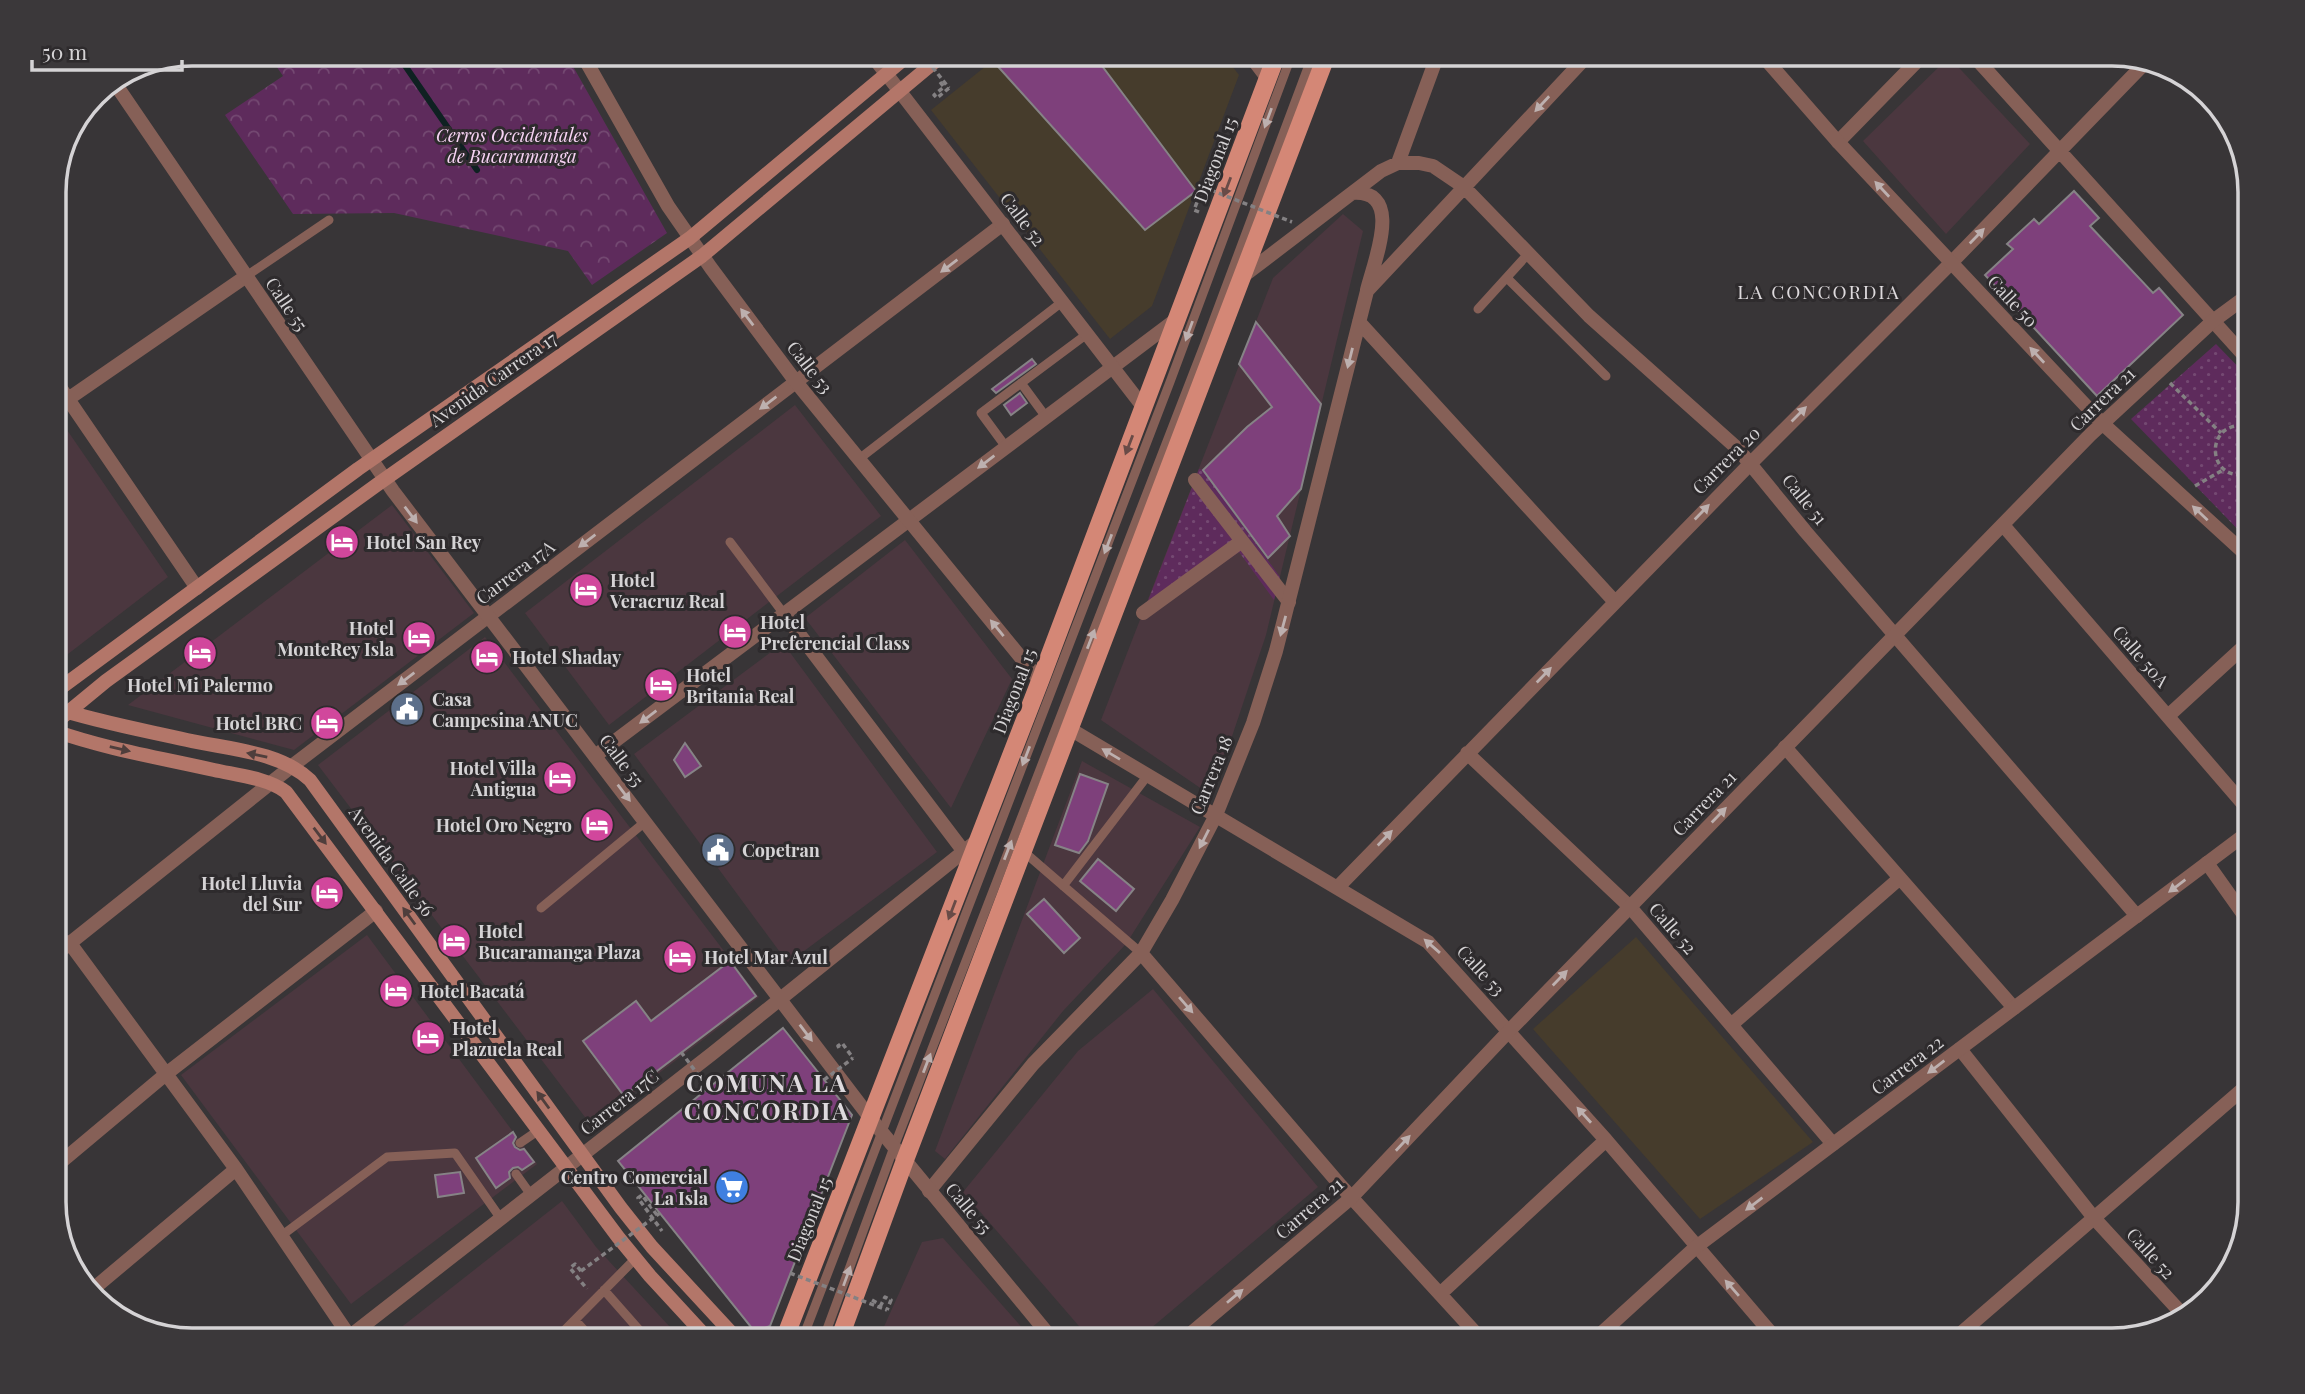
<svg xmlns="http://www.w3.org/2000/svg" width="2305" height="1394" font-family="'Playfair Display',serif">
<style>
.commercial{fill:#4b373f}
.education{fill:#463c2c}
.forest{fill:url(#forest-crowns)}
.park{fill:url(#park-dots)}
.lines{fill:none;stroke-linecap:round;stroke-linejoin:round}
.stream{stroke:#0f2122;stroke-width:6}
.building{fill:#7e407b;stroke:#868386;stroke-width:2}
.path{stroke:#848183;stroke-width:3.5;stroke-dasharray:5 3.5;stroke-linecap:butt}
.service{stroke:#866057;stroke-width:9}
.pedestrian{stroke:#866057;stroke-width:14}
.minor{stroke:#866057;stroke-width:14}
.tertiary{stroke:#866057;stroke-width:14}
.secondary{stroke:#b37669;stroke-width:14}
.primary{stroke:#d48776;stroke-width:18}
.path-bridge{stroke:#848183;stroke-width:3.5;stroke-dasharray:5 3.5;stroke-linecap:butt}
.oneway{fill:#bdb0af}
.oneway2{fill:#684b47}
.oneway3{fill:#4f3e3c}
.labels{text-anchor:middle;dominant-baseline:central;stroke-width:6;stroke-linejoin:round;paint-order:stroke}
.park-label{font-size:18px;font-style:italic;fill:#f8d4f5;stroke:#2e2b2d}
.street-label{font-size:18px;fill:#d5d3d5;stroke:#2e2b2d}
.poi-label{font-size:18px;font-weight:bold;fill:#d5d3d5;stroke:#2e2b2d;text-anchor:start}
.neighbourhood-label{font-size:19px;letter-spacing:2px;fill:#dedadd;stroke:#2e2b2d}
.district-label{font-size:24px;font-weight:bold;letter-spacing:2px;fill:#dedadd;stroke:#2e2b2d}
.rim{fill:none;stroke:#d5d3d5;stroke-width:3.5}
</style>
<defs>
<pattern id="forest-crowns" width="20" height="18" patternUnits="userSpaceOnUse" patternTransform="scale(1.75)"><rect width="20" height="18" fill="#5e2b5c"/><path d="M2 6a3 3 0 1 1 6 0M12 15a3 3 0 1 1 6 0" fill="none" stroke="#744972"/></pattern>
<pattern id="park-dots" width="8" height="8" patternUnits="userSpaceOnUse" patternTransform="scale(1.75)"><rect width="8" height="8" fill="#5e2b5c"/><path d="M2 2h.1M6 6h.1" fill="none" stroke="#744972" stroke-width="1.8" stroke-linecap="round"/></pattern>
</defs>
<rect width="100%" height="100%" fill="#383537"/>
<!-- commercial -->
<path class="commercial" d="M1949 57 2030 144 1946 234 1863 141Z
M1343 214 1363 231 1266 635 1212 796 1101 720 1273 278Z
M795 405 881 516 609 725 525 613Z
M65 427 168 577 55 664V434Z
M392 505 474 613 294 750 128 705Z
M905 540 1012 679 951 808 805 618Z
M485 637 759 997 591 1125 318 765Z
M783 643 937 852 788 963 634 754Z
M1082 761 1200 827 1126 944 1063 1011 945 1159 935 1151Z
M367 935 537 1164 351 1304 181 1075Z
M1153 989 1318 1187 1137 1340H1091L963 1192 1078 1051Z
M562 1201 596 1247 682 1340H385Z
M943 1238 1033 1340H878L922 1242Z"/>
<!-- education -->
<path class="education" d="M1001 54H1223L1239 75 1152 306 1110 339 931 110Z
M1636 937 1813 1142 1700 1219 1533 1029Z"/>
<!-- forest -->
<path class="forest" d="M268 54H566L667 233 592 285 568 251 394 213 293 214 225 115 283 76Z"/>
<!-- park -->
<path class="park" d="M2216 344 2251 380V543L2131 419Z
M1199 469 1203 470 1280 577 1274 600 1239 552 1141 619Z"/>
<g class="lines">
<!-- stream -->
<path class="stream" d="M397 54 477 170"/>
</g>
<!-- building -->
<path class="building" d="M1001 54H1093L1196 191 1145 230 993 61Z
M2074 191 2099 218 2090 226 2153 293 2159 288 2183 315 2097 396 1985 275 2013 249 2007 244 2034 219 2039 224Z
M1256 322 1321 404 1301 489 1277 516 1290 536 1268 558 1203 470 1247 427 1272 407 1239 364Z
M1032 359 1036 364 996 393 992 389Z
M1020 393 1027 403 1011 415 1004 405Z
M685 743 701 766 685 777 674 760Z
M1080 774 1108 784 1088 841 1079 853 1055 845Z
M1098 859 1134 889 1116 911 1080 881Z
M1044 899 1080 938 1064 953 1027 914Z
M730 961 756 996 624 1096 583 1041 636 1001 651 1021Z
M783 1028 852 1115 770 1326 755 1332 618 1161Z
M513 1132 516 1137 513 1143 515 1147 520 1150 524 1149 534 1162 522 1170 518 1167 513 1168 509 1172 510 1178 496 1188 476 1158Z
M460 1172 464 1193 438 1197 435 1175Z"/>
<g class="lines">
<!-- path -->
<path class="path" d="M940 82 944 87 934 95 937 98 949 88
M1199 212 1194 210 1203 187
M2170 383 2221 433
M2251 427C2202 415 2205 487 2251 473
M2195 486 2223 470
M839 1048 838 1046 842 1043 853 1058
M657 1215 642 1195 638 1198 662 1231
M581 1271 575 1264 570 1268 587 1289
M872 1300 881 1305 885 1297 891 1300 887 1310"/>
<!-- service -->
<path class="service" d="M245 277 329 220
M1507 278 1606 376
M1478 309 1528 254
M1021 383 1046 417
M1006 447 981 413 1087 334
M859 459 1062 302
M730 542 784 614
M1023 851 1141 953
M1063 886 1148 775
M541 908 645 822
M520 1143 539 1130
M516 1174 531 1195
M281 1236 387 1157 455 1153 501 1219
M604 1290 648 1340
M575 1320 593 1340
M555 1340 635 1259
M802 1340 1170 382 1292 54
M823 1340 894 1147 1205 343 1313 54"/>
<!-- pedestrian -->
<path class="pedestrian" d="M1195 480 1289 602
M1143 613 1242 541"/>
<!-- minor -->
<path class="minor" d="M1249 54 1268 79
M1972 54 2251 363
M1838 142 1924 54
M1398 163 1438 54
M1352 193C1405 189 1374 261 1367 290
M1242 277 1381 171 1398 163H1419L1433 166 1464 187 1589 316 1738 449 1805 531 2137 916
M1359 322 1615 602
M55 380 197 588
M55 408 245 277
M784 614 971 861
M1070 729 1428 942 1606 1140 1777 1340
M1785 747 2014 1008
M1467 753 1630 907 1833 1144
M595 756 1178 318
M2207 863 2251 925
M1338 887 1751 463 1951 263 2145 63
M69 942 236 1169 352 1340
M1141 953 1341 1186 1482 1340
M55 955 292 766 1003 224
M1731 1025 1900 878
M1960 1049 2094 1218 2185 1317
M55 1167 166 1074 376 911
M929 1191 1033 1064 1141 953 1172 900 1216 815 1253 723 1276 651 1367 291 1589 54
M92 1290 236 1169
M1440 1294 1606 1140
M1953 1340 2251 1082"/>
<!-- tertiary -->
<path class="tertiary" d="M582 54 668 206 711 268 796 382 1040 681
M871 54 1144 408
M1761 54 1838 142 2102 423 2251 559
M114 82 393 491 871 1119 1053 1340
M2003 525 2251 813
M2168 716 2251 640
M345 1340 713 1053 978 840
M1183 1340 1351 1198 1509 1031 2090 435 2213 321 2251 293
M1594 1340 1696 1247 2251 830"/>
<!-- secondary -->
<path class="secondary" d="M55 692 358 469 690 238 910 54
M55 708C98 722 143 730 187 740 227 749 279 751 310 780L621 1208 652 1247 738 1340
M55 723 106 681 378 484 702 256 944 54
M55 731C106 749 161 758 214 770 236 775 268 778 286 792L618 1237 650 1276 709 1340"/>
<!-- primary -->
<path class="primary" d="M784 1340 1040 681 1277 54
M839 1340 905 1160 1327 54"/>
<!-- path-bridge -->
<path class="path-bridge" d="M922 54 949 88
M1203 187 1292 222
M681 1052 708 1088
M824 1080 853 1058
M581 1271 660 1213
M790 1273 887 1310"/>
</g>
<!-- one-way arrows -->
<defs><path id="oneway-solid" d="M-6-.8H1V-3.2L6.5 0L1 3.2V.8H-6Z" transform="scale(1.75)"/></defs>
<g class="oneway">
<use href="#oneway-solid" transform="translate(1542 104) rotate(133)"/>
<use href="#oneway-solid" transform="translate(1268 118) rotate(110)"/>
<use href="#oneway-solid" transform="translate(1882 189) rotate(-133)"/>
<use href="#oneway-solid" transform="translate(1977 236) rotate(-46)"/>
<use href="#oneway-solid" transform="translate(949 266) rotate(143)"/>
<use href="#oneway-solid" transform="translate(747 317) rotate(-127)"/>
<use href="#oneway-solid" transform="translate(1189 331) rotate(110)"/>
<use href="#oneway-solid" transform="translate(2037 355) rotate(-133)"/>
<use href="#oneway-solid" transform="translate(1350 358) rotate(104)"/>
<use href="#oneway-solid" transform="translate(768 403) rotate(143)"/>
<use href="#oneway-solid" transform="translate(1799 414) rotate(-45)"/>
<use href="#oneway-solid" transform="translate(986 462) rotate(143)"/>
<use href="#oneway-solid" transform="translate(1702 512) rotate(-46)"/>
<use href="#oneway-solid" transform="translate(2200 513) rotate(-137)"/>
<use href="#oneway-solid" transform="translate(411 515) rotate(53)"/>
<use href="#oneway-solid" transform="translate(587 541) rotate(143)"/>
<use href="#oneway-solid" transform="translate(1108 544) rotate(111)"/>
<use href="#oneway-solid" transform="translate(1283 626) rotate(105)"/>
<use href="#oneway-solid" transform="translate(997 628) rotate(-129)"/>
<use href="#oneway-solid" transform="translate(1091 639) rotate(-69)"/>
<use href="#oneway-solid" transform="translate(1544 675) rotate(-46)"/>
<use href="#oneway-solid" transform="translate(406 679) rotate(143)"/>
<use href="#oneway-solid" transform="translate(648 717) rotate(143)"/>
<use href="#oneway-solid" transform="translate(1111 754) rotate(-149)"/>
<use href="#oneway-solid" transform="translate(1026 756) rotate(111)"/>
<use href="#oneway-solid" transform="translate(624 793) rotate(53)"/>
<use href="#oneway-solid" transform="translate(1719 815) rotate(-46)"/>
<use href="#oneway-solid" transform="translate(1385 838) rotate(-46)"/>
<use href="#oneway-solid" transform="translate(1204 839) rotate(117)"/>
<use href="#oneway-solid" transform="translate(1008 850) rotate(-69)"/>
<use href="#oneway-solid" transform="translate(2177 886) rotate(143)"/>
<use href="#oneway-solid" transform="translate(1432 946) rotate(-139)"/>
<use href="#oneway-solid" transform="translate(1560 978) rotate(-46)"/>
<use href="#oneway-solid" transform="translate(1186 1005) rotate(49)"/>
<use href="#oneway-solid" transform="translate(806 1033) rotate(53)"/>
<use href="#oneway-solid" transform="translate(927 1063) rotate(-69)"/>
<use href="#oneway-solid" transform="translate(1936 1067) rotate(143)"/>
<use href="#oneway-solid" transform="translate(1584 1115) rotate(-132)"/>
<use href="#oneway-solid" transform="translate(1403 1143) rotate(-47)"/>
<use href="#oneway-solid" transform="translate(1754 1204) rotate(143)"/>
<use href="#oneway-solid" transform="translate(847 1276) rotate(-70)"/>
<use href="#oneway-solid" transform="translate(1732 1288) rotate(-131)"/>
<use href="#oneway-solid" transform="translate(1235 1296) rotate(-40)"/>
</g>
<g class="oneway2">
<use href="#oneway-solid" transform="translate(1227 187) rotate(111)"/>
<use href="#oneway-solid" transform="translate(1129 445) rotate(111)"/>
<use href="#oneway-solid" transform="translate(952 910) rotate(111)"/>
</g>
<g class="oneway3">
<use href="#oneway-solid" transform="translate(120 749) rotate(13)"/>
<use href="#oneway-solid" transform="translate(257 755) rotate(-168)"/>
<use href="#oneway-solid" transform="translate(320 836) rotate(53)"/>
<use href="#oneway-solid" transform="translate(409 916) rotate(-126)"/>
<use href="#oneway-solid" transform="translate(543 1100) rotate(-126)"/>
</g>
<!-- icons -->
<defs>
<g id="hotel-disc" transform="scale(1.75)"><circle r="9.5" fill="#d1479c" stroke="#2e2b2d"/><path d="M-6-4.5h1.5V1H6V5H4.5V3h-9V5H-6ZM-4 0a1.8 1.8 0 1 1 3.6 0ZM.5 0V-2.5h3Q6-2.5 6 0Z" fill="#fff"/></g>
<g id="civic-disc" transform="scale(1.75)"><circle r="9.5" fill="#5c6f8a" stroke="#2e2b2d"/><path d="M-.6-6.5H3V-4.5H.6V-3L4-1V1h2V6H-6V1h2V-1L-.6-3ZM-1.2 2.5V6h2.4V2.5Z" fill="#fff"/></g>
<g id="supermarket-disc" transform="scale(1.75)"><circle r="9.5" fill="#3f7fe0" stroke="#2e2b2d"/><path d="M-6-5.5h2.5l.6 2H6L4.5 2H-2.5L-4.4-4H-6ZM-1.5 3.2a1.3 1.3 0 1 0 .1 0ZM3 3.2a1.3 1.3 0 1 0 .1 0Z" fill="#fff"/></g>
</defs>
<g fill-rule="evenodd">
<use href="#hotel-disc" x="342" y="542"/>
<use href="#hotel-disc" x="586" y="590"/>
<use href="#hotel-disc" x="735" y="632"/>
<use href="#hotel-disc" x="419" y="638"/>
<use href="#hotel-disc" x="200" y="653"/>
<use href="#hotel-disc" x="487" y="657"/>
<use href="#hotel-disc" x="661" y="685"/>
<use href="#civic-disc" x="407" y="709"/>
<use href="#hotel-disc" x="327" y="723"/>
<use href="#hotel-disc" x="560" y="778"/>
<use href="#hotel-disc" x="597" y="825"/>
<use href="#civic-disc" x="718" y="850"/>
<use href="#hotel-disc" x="327" y="893"/>
<use href="#hotel-disc" x="454" y="941"/>
<use href="#hotel-disc" x="680" y="957"/>
<use href="#hotel-disc" x="396" y="991"/>
<use href="#hotel-disc" x="428" y="1038"/>
<use href="#supermarket-disc" x="732" y="1187"/>
</g>
<g class="labels">
<!-- park labels -->
<g class="park-label">
<text x="512" y="135">Cerros Occidentales<tspan x="512" dy="21">de Bucaramanga</tspan></text>
</g>
<!-- street labels -->
<g class="street-label">
<text transform="translate(1215 160) rotate(-69)">Diagonal 15</text>
<text transform="translate(1023 219) rotate(53)">Calle 52</text>
<text transform="translate(2013 301) rotate(47)">Calle 50</text>
<text transform="translate(287 304) rotate(56)">Calle 55</text>
<text transform="translate(810 367) rotate(52)">Calle 53</text>
<text transform="translate(493 379) rotate(-35)">Avenida Carrera 17</text>
<text transform="translate(2102 399) rotate(-44)">Carrera 21</text>
<text transform="translate(1726 460) rotate(-45)">Carrera 20</text>
<text transform="translate(1805 499) rotate(51)">Calle 51</text>
<text transform="translate(515 572) rotate(-37)">Carrera 17A</text>
<text transform="translate(2141 656) rotate(49)">Calle 50A</text>
<text transform="translate(1014 691) rotate(-69)">Diagonal 15</text>
<text transform="translate(622 760) rotate(53)">Calle 55</text>
<text transform="translate(1211 775) rotate(-68)">Carrera 18</text>
<text transform="translate(1704 803) rotate(-46)">Carrera 21</text>
<text transform="translate(392 861) rotate(54)">Avenida Calle 56</text>
<text transform="translate(1673 928) rotate(49)">Calle 52</text>
<text transform="translate(1481 970) rotate(48)">Calle 53</text>
<text transform="translate(1907 1065) rotate(-37)">Carrera 22</text>
<text transform="translate(619 1102) rotate(-38)">Carrera 17C</text>
<text transform="translate(969 1208) rotate(50)">Calle 55</text>
<text transform="translate(1309 1208) rotate(-41)">Carrera 21</text>
<text transform="translate(809 1219) rotate(-68)">Diagonal 15</text>
<text transform="translate(2151 1253) rotate(48)">Calle 52</text>
</g>
<!-- poi labels -->
<g class="poi-label">
<text x="366" y="542">Hotel San Rey</text>
<text x="610" y="580">Hotel<tspan x="610" dy="21">Veracruz Real</tspan></text>
<text x="760" y="622">Hotel<tspan x="760" dy="21">Preferencial Class</tspan></text>
<text x="394" y="628" text-anchor="end">Hotel<tspan x="394" dy="21">MonteRey Isla</tspan></text>
<text x="512" y="657">Hotel Shaday</text>
<text x="686" y="675">Hotel<tspan x="686" dy="21">Britania Real</tspan></text>
<text x="200" y="685" text-anchor="middle">Hotel Mi Palermo</text>
<text x="432" y="699">Casa<tspan x="432" dy="21">Campesina ANUC</tspan></text>
<text x="302" y="723" text-anchor="end">Hotel BRC</text>
<text x="536" y="768" text-anchor="end">Hotel Villa<tspan x="536" dy="21">Antigua</tspan></text>
<text x="572" y="825" text-anchor="end">Hotel Oro Negro</text>
<text x="742" y="850">Copetran</text>
<text x="302" y="883" text-anchor="end">Hotel Lluvia<tspan x="302" dy="21">del Sur</tspan></text>
<text x="478" y="931">Hotel<tspan x="478" dy="21">Bucaramanga Plaza</tspan></text>
<text x="704" y="957">Hotel Mar Azul</text>
<text x="420" y="991">Hotel Bacatá</text>
<text x="452" y="1028">Hotel<tspan x="452" dy="21">Plazuela Real</tspan></text>
<text x="708" y="1177" text-anchor="end">Centro Comercial<tspan x="708" dy="21">La Isla</tspan></text>
</g>
<!-- neighbourhood labels -->
<g class="neighbourhood-label">
<text x="1819" y="291">LA CONCORDIA</text>
</g>
<!-- district labels -->
<g class="district-label">
<text x="767" y="1082">COMUNA LA<tspan x="767" dy="28">CONCORDIA</tspan></text>
</g>
</g>
<!-- crop -->
<path d="M0 0H2305V1394H0ZM192 66H2112A126 126 0 0 1 2238 192V1202A126 126 0 0 1 2112 1328H192A126 126 0 0 1 66 1202V192A126 126 0 0 1 192 66Z" fill="#3b383a" fill-rule="evenodd"/>
<path class="rim" d="M192 66H2112A126 126 0 0 1 2238 192V1202A126 126 0 0 1 2112 1328H192A126 126 0 0 1 66 1202V192A126 126 0 0 1 192 66Z"/>
<!-- scale -->
<path d="M32 60v10h150v-10" fill="none" stroke="#d5d3d5" stroke-width="3.5"/>
<text x="42" y="60" font-size="21" fill="#d5d3d5" stroke="#2e2b2d" stroke-width="5" paint-order="stroke">50 m</text>
</svg>
